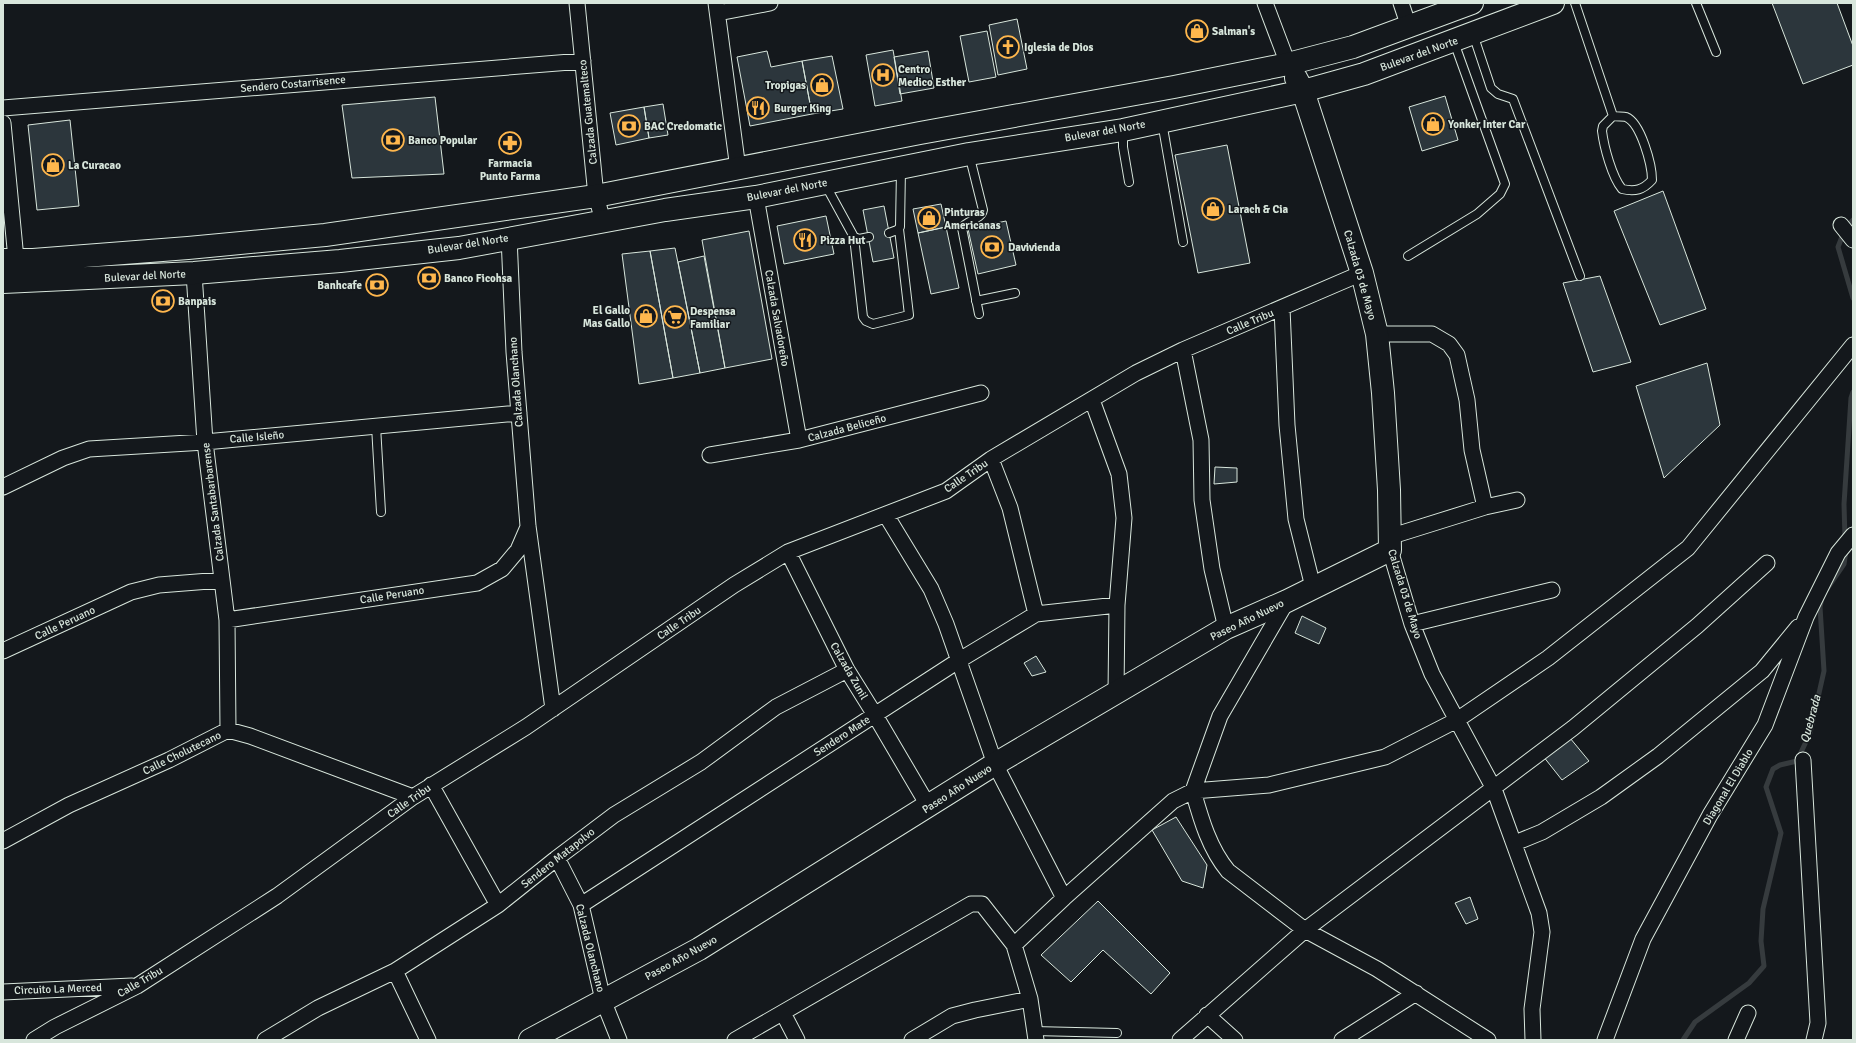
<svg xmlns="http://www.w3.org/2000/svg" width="1856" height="1043" font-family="Signika,sans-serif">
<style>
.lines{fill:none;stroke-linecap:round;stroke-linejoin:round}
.stream{stroke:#363b3e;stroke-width:5}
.building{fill:#2c363c;stroke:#d8e6dc}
.lane-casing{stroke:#d8e6dc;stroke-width:10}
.street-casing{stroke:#d8e6dc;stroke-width:17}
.secondary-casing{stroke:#d8e6dc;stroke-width:24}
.lane{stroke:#14181c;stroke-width:8}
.street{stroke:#14181c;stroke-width:15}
.secondary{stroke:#14181c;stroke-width:22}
.labels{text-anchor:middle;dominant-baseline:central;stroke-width:3;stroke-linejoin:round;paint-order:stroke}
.poi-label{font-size:11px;font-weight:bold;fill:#d8e6dc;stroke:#14181c;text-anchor:start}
.street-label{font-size:11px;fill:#d8e6dc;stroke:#14181c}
.water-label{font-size:12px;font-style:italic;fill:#d8e6dc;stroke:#14181c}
</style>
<rect width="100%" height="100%" fill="#14181c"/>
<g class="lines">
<!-- stream -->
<path class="stream" d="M1853 220 1845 229 1838 247 1853 298
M1845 539 1844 504 1851 398 1853 392
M1827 589 1844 564 1846 551
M1683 1040 1695 1022 1749 983 1764 966 1761 941 1763 909 1781 833 1766 787 1773 769 1780 765 1797 761 1810 733 1824 671 1820 607 1822 598"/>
</g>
<!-- building -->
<path class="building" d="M1772 3H1837L1853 46V65L1803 84Z
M1017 19 1027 69 998 75 989 25Z
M987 31 996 77 969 82 960 36Z
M893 50 902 101 875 106 866 55Z
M767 51 771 67 802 61 812 114 750 126 737 57Z
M928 51 934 88 900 94 894 57Z
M832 56 843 109 812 114 802 61Z
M1445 96 1458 140 1422 151 1409 107Z
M435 97 444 174 352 178 342 105Z
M663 104 668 135 649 138 644 107Z
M644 107 649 138 616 145 610 113Z
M70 120 79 206 37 210 28 125Z
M1227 145 1250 263 1198 273 1175 155Z
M1663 191 1706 309 1660 325 1614 211Z
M941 204 946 227 918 233 913 209Z
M884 206 894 258 873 262 863 210Z
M826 216 834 254 784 264 777 226Z
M1006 221 1016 265 978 274 968 229Z
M946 227 959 288 931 294 918 233Z
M749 231 772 359 725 368 702 240Z
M675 248 700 373 673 378 650 251Z
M650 251 673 378 639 384 622 254Z
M704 256 725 368 700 373 678 262Z
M1600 276 1631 362 1593 372 1563 283Z
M1707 363 1720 425 1664 478 1636 386Z
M1215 467 1237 468V482L1214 484Z
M1302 616 1326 628 1319 644 1295 633Z
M1036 656 1046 672 1032 676 1024 663Z
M1570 738 1589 761 1562 780 1543 756Z
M1176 817 1207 865 1203 888 1182 881 1152 830Z
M1470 897 1478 919 1466 924 1455 903Z
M1098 901 1170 973 1151 994 1103 950 1071 982 1041 955Z"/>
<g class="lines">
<!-- lane casing -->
<g class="lane-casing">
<path id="lane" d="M1575 3 1613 116
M1696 3 1716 52
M1473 34 1491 88 1498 94 1513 99 1580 276
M1613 116C1617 117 1623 116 1626 117 1641 123 1652 165 1652 180 1643 190 1635 192 1622 189 1612 177 1604 147 1602 131L1603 126Z
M1162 122 1183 242
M1123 130V147L1129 182
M969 154 983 210C981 220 967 220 962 228L979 314
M825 184 854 237 859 239 869 237
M889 233 897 230 900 227 901 169
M854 237 863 317 866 321 873 324 909 315 899 229
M1408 256 1477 214 1500 194 1505 184 1454 42
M976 301 1015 293
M376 426 381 512
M1034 1031 1117 1033"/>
</g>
<!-- street casing -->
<g class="street-casing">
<path id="street" d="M577 3 596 196 603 221
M716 3 738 169
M1265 3 1288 64
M1401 3 1409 27
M718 13 770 3
M3 108 583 61
M3 123 16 259 19 269
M756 197 799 440
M1841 225 1853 240
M509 237 514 352 528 526 553 709
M194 273 205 442 227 620 228 730
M1282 308 1287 425 1296 519 1313 587
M1377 334H1432L1449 344 1457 355 1467 400 1472 450 1485 507
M1183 350 1201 440 1202 500 1212 569 1226 628
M1092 400 1119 474 1124 518 1117 605 1116 693
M710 455 799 440 981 393
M991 459 1010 508 1036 614
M3 487 63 458 89 449 205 442 519 413
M886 515 931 589 946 624 995 764 1064 898
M1389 537 1485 507 1517 500
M1390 550 1412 624 1432 674 1494 789 1539 913 1542 932 1532 1009 1533 1040
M788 552 847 670 875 715 929 807
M227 620 477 583 502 569 518 550 528 527
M1412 624 1552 590
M3 651 131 592 159 585 222 580
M1803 760 1818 1023 1814 1040
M431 785 498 905
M3 841 69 805 169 760 228 730 250 736 413 797
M1515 843 1542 832 1601 797 1658 756 1762 671 1798 627
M557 858 581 905 603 1000 619 1040
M581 905 958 661 1036 614 1117 605
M1014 945 1064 898 1173 801 1193 791 1220 716 1287 601
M395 971 428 1040
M3 992 132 986
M783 1013 797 1040
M1207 1015 1235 1040
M34 1040 55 1027 137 986 277 896 413 797 526 727 734 585 788 552 946 491 991 459 1136 373 1183 350 1362 273
M265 1040 318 1008 395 971 498 905 557 858 614 815 701 762 776 707 847 670
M735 1040 971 904H982L1014 945 1030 999 1036 1040
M912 1040 952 1016 975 1010 1030 999
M1180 1040 1305 930 1573 728 1697 626 1767 563
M1342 1040 1416 993
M1488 1040 1377 969 1305 930 1228 871C1209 848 1201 819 1193 791L1269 785 1385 757 1457 720 1548 658 1688 548 1853 345
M1605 1040 1643 939 1710 815 1765 725 1806 617 1838 553 1853 535
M1736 1040 1748 1013"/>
</g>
<!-- secondary casing -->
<g class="secondary-casing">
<path id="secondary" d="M3 260H33L188 248 325 235 596 196 920 133 1174 87 1288 64 1353 47 1472 3
M3 282 194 273 340 261 459 248 665 210 756 197 969 154 1123 130 1303 91 1364 74 1553 3
M530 1040 699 949 995 764 1226 628 1287 601 1390 550 1389 490 1383 393 1377 334 1362 273 1303 91 1296 78"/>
</g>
<!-- lane -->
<use href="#lane" class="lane"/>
<!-- street -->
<use href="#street" class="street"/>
<!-- secondary -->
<use href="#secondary" class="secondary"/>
</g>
<!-- icons -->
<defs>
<g id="shop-ring" transform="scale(1.15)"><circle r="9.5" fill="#14181c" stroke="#ffb74d" stroke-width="1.5"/><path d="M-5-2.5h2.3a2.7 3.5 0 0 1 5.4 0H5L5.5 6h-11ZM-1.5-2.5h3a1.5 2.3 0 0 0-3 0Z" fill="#ffb74d"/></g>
<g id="church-ring" transform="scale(1.15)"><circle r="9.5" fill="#14181c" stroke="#ffb74d" stroke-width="1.5"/><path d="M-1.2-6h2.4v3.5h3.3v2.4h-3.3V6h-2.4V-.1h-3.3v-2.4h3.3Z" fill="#ffb74d"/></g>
<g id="hospital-ring" transform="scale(1.15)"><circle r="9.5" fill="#14181c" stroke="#ffb74d" stroke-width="1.5"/><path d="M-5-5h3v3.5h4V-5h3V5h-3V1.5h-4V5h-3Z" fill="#ffb74d"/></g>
<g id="restaurant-ring" transform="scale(1.15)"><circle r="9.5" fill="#14181c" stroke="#ffb74d" stroke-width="1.5"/><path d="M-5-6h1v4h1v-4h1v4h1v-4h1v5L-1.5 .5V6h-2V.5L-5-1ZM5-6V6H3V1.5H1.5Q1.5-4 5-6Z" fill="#ffb74d"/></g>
<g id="bank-ring" transform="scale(1.15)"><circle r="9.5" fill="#14181c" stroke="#ffb74d" stroke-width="1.5"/><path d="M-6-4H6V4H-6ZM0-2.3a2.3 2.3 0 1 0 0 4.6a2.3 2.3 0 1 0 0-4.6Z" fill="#ffb74d"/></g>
<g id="pharmacy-ring" transform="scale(1.15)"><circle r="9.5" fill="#14181c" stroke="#ffb74d" stroke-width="1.5"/><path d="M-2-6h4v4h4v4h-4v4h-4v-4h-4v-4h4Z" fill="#ffb74d"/></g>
<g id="supermarket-ring" transform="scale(1.15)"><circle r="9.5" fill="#14181c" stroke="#ffb74d" stroke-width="1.5"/><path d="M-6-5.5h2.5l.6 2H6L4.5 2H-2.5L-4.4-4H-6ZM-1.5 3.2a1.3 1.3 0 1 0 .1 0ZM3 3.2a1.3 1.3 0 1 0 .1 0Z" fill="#ffb74d"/></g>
</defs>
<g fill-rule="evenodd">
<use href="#shop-ring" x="1197" y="31"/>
<use href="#church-ring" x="1008" y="47"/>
<use href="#hospital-ring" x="883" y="75"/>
<use href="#shop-ring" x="822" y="85"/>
<use href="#restaurant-ring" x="758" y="108"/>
<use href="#shop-ring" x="1433" y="124"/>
<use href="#bank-ring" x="629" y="126"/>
<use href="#bank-ring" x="393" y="140"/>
<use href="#pharmacy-ring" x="510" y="143"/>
<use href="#shop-ring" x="53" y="165"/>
<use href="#shop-ring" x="1213" y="209"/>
<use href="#shop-ring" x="929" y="218"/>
<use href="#restaurant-ring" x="805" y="240"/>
<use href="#bank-ring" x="992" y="247"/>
<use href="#bank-ring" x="429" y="278"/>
<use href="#bank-ring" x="377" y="285"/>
<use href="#bank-ring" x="163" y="301"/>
<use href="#shop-ring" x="646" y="316"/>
<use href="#supermarket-ring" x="675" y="317"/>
</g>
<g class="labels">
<!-- poi labels -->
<g class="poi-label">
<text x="1212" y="31">Salman's</text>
<text x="1024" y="47">Iglesia de Dios</text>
<text x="898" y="69">Centro<tspan x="898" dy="13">Medico Esther</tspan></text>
<text x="806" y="85" text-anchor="end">Tropigas</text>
<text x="774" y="108">Burger King</text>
<text x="1448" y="124">Yonker Inter Car</text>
<text x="644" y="126">BAC Credomatic</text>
<text x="408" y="140">Banco Popular</text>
<text x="510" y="163" text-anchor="middle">Farmacia<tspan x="510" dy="13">Punto Farma</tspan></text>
<text x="68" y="165">La Curacao</text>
<text x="1228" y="209">Larach &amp; Cia</text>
<text x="944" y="212">Pinturas<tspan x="944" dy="13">Americanas</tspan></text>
<text x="820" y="240">Pizza Hut</text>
<text x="1008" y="247">Davivienda</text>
<text x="444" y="278">Banco Ficohsa</text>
<text x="362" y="285" text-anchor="end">Banhcafe</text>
<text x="178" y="301">Banpais</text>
<text x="630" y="310" text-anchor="end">El Gallo<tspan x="630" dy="13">Mas Gallo</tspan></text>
<text x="690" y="311">Despensa<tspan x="690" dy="13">Familiar</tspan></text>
</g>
<!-- street labels -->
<g class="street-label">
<text transform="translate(1419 54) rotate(-20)">Bulevar del Norte</text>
<text transform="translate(293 84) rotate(-5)">Sendero Costarrisence</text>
<text transform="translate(588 112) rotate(-96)">Calzada Guatemalteco</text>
<text transform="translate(1105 131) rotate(-10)">Bulevar del Norte</text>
<text transform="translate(787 190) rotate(-11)">Bulevar del Norte</text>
<text transform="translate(468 244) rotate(-9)">Bulevar del Norte</text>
<text transform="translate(1360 275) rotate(74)">Calzada 03 de Mayo</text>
<text transform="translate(145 276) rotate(-3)">Bulevar del Norte</text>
<text transform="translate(777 318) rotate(80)">Calzada Salvadoreño</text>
<text transform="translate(1250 322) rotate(-23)">Calle Tribu</text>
<text transform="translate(516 382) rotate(-94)">Calzada Olanchano</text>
<text transform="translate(847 428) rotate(-15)">Calzada Beliceño</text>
<text transform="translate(257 437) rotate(-5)">Calle Isleño</text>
<text transform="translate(966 476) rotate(-34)">Calle Tribu</text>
<text transform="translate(213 502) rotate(-97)">Calzada Santabarbarense</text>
<text transform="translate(1405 594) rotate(73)">Calzada 03 de Mayo</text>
<text transform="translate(392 595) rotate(-9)">Calle Peruano</text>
<text transform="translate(1247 620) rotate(-26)">Paseo Año Nuevo</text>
<text transform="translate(65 623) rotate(-25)">Calle Peruano</text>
<text transform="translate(679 623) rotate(-34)">Calle Tribu</text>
<text transform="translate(849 671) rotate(60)">Calzada Zunil</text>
<text transform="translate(842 736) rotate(-33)">Sendero Mate</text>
<text transform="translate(182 753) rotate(-26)">Calle Cholutecano</text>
<text transform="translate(1728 787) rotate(-59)">Diagonal El Diablo</text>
<text transform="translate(957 789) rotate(-33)">Paseo Año Nuevo</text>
<text transform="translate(409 801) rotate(-35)">Calle Tribu</text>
<text transform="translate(558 858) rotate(-38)">Sendero Matapolvo</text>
<text transform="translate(590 948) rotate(76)">Calzada Olanchano</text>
<text transform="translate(681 958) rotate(-29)">Paseo Año Nuevo</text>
<text transform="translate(140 982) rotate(-30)">Calle Tribu</text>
<text transform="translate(58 989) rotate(-2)">Circuito La Merced</text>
</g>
<!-- water labels -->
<g class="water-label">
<text transform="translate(1811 719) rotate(-75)">Quebrada</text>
</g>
</g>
<!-- border -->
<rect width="1856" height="1043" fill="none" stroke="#d8e6dc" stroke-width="8"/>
</svg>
